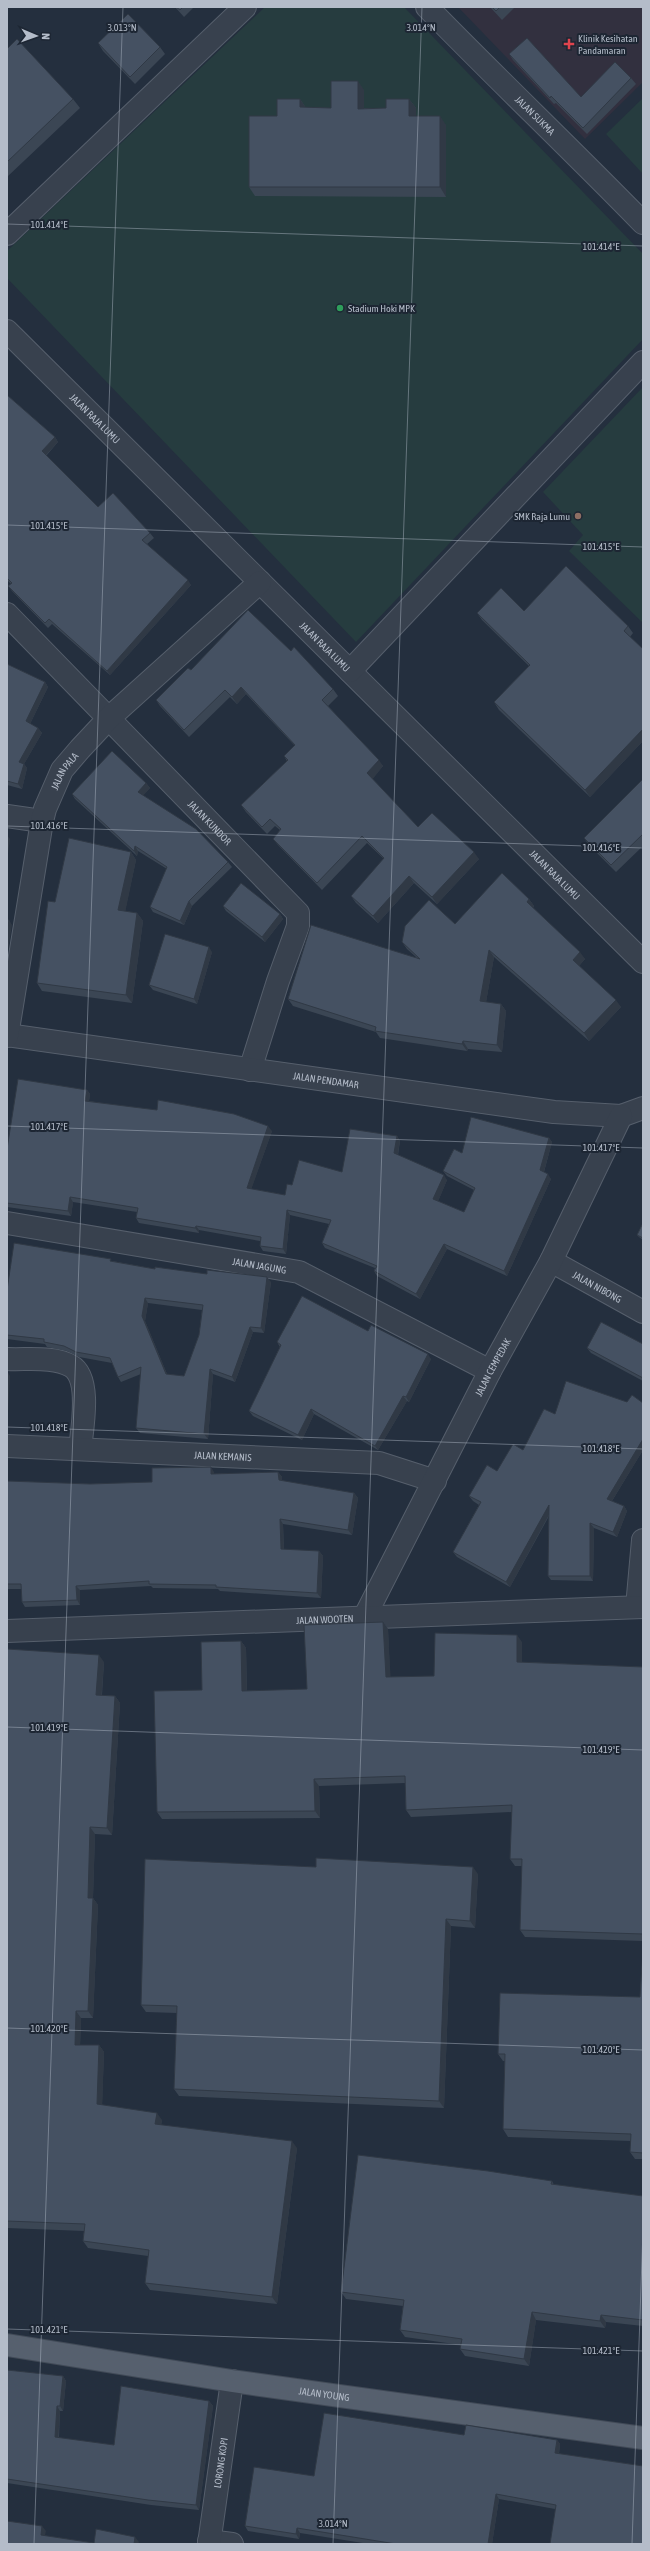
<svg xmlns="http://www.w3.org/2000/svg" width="650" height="2551" font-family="'Asap Condensed',sans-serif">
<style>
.medical{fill:#32303f}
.green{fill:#263c3f}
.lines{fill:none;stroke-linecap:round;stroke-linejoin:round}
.minor-casing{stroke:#565f6c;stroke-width:24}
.major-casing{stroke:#414a57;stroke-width:24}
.minor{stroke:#38414e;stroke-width:22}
.major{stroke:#56606e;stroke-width:22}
.wall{fill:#3b4654;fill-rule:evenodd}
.shaded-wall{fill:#303945}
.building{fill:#455162;stroke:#303945;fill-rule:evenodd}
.ticks{fill:none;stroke:#b4bcc9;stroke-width:1;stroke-opacity:0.45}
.health-dot{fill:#e0444e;stroke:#1d2633;stroke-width:1.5}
.leisure-dot{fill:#2e9e5b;stroke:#1d2633;stroke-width:1.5}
.education-dot{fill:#8d6e63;stroke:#1d2633;stroke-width:1.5}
.labels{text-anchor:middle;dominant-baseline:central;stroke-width:4;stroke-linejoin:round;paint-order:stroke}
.poi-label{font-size:10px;fill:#b4bcc9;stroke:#1d2633;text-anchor:start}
.street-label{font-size:10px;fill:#b4bcc9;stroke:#1d2633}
.ticks-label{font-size:10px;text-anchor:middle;fill:#b4bcc9;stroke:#1d2633;stroke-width:4;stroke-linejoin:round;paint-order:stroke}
</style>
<rect width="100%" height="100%" fill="#242f3e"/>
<!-- medical -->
<path class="medical" d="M458 7H643V82L585 139Z"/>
<!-- green -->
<path class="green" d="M265 7H404L643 254V339L356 642 7 278V251Z
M643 98V174L606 134Z
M643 387V623L569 551 583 535 543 492Z"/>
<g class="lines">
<!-- minor casing -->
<g class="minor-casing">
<g id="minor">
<path id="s1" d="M427 7C498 80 572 150 643 223"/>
<path d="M7 234 245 7"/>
<path id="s2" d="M7 331 643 962"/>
<path id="s3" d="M7 614 298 913V926L278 981 250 1070"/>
<path d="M350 671 643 362"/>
<path d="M7 816 42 821"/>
<path id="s4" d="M7 1035 554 1112 621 1116 643 1108"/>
<path id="s5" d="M7 1036 42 821 45 809 62 770 80 749 109 718 260 582"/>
<path id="s6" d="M7 1223 299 1272 490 1371"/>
<path id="s7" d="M551 1261 643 1312"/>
<path d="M7 1359C27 1360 54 1356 71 1366 92 1378 82 1429 80 1449"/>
<path id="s8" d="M7 1446 379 1463 435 1481"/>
<path d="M637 1607 643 1540"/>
<path id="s9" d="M364 1618 490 1371 551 1261 621 1116"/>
<path id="s10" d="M7 1631 643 1607"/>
<path d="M209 2541 232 2544"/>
<path id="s11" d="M209 2544 232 2381"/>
</g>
</g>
<!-- major casing -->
<g class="major-casing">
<g id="major">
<path id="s12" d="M7 2345 232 2381 643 2438"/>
</g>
</g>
<!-- minor -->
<use href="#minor" class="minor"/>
<!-- major -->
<use href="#major" class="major"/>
</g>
<!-- wall -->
<path class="wall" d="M175 7H194L184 17Z
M490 7H515L502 20Z
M98 43 160 47 165 54 135 84 103 51Z
M7 49 73 99 80 108 7 177Z
M509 54 581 97 631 78 636 84 587 134 556 103 554 104 513 60Z
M364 90V108H386L409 99 416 108V116L446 125V197L255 196 249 187 277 116 300 99 306 108H331Z
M7 395 55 437 58 442 46 456 98 507 150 533 154 538 147 544 191 585 110 675 52 624 48 628 12 591 8 586 11 584 7 580Z
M524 611 628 626 633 633 630 637 643 649V741L590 797 499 710 494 702 529 666 482 620 477 613Z
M291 651 333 689 338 696 328 706 383 766 372 779 418 827 479 859 437 904 414 883 378 923 356 903 351 896 384 859 367 843 322 890 278 845 273 839 280 830 275 826 267 834 246 812 241 805 287 761 284 756 295 746 246 694 237 704 230 697 189 737 160 706 156 700 191 670Z
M7 664 45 682 48 687 30 724 38 728 42 733 24 764 27 768 22 789 7 785Z
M643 779V846L616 872 589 845 584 838Z
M146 783 150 788 143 795 228 862 232 867 192 906 184 925 153 912 150 907 167 869 138 851 137 856 75 799 72 794Z
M131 852 136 860 125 911 137 913 143 921 132 1003 42 991 37 983 55 902Z
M529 899 534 906 533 908 585 959 579 966 621 1007 589 1041 494 957 486 1002 501 1004 506 1011 502 1052 468 1049 467 1051 380 1038 376 1032 293 1006 288 999 416 957 407 949 402 942 455 924Z
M223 906 280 914 283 919 265 942 226 911Z
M212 952 197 1004 153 990 149 985Z
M87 1090 90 1094 89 1101 272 1131 251 1189 285 1195 292 1185 342 1172 397 1136 400 1141 398 1155 447 1180 438 1201 464 1212 474 1190 447 1176 443 1171 462 1153 549 1138 552 1142 544 1172 551 1179 507 1276 447 1249 420 1299 377 1276 374 1271 375 1268 325 1248 322 1243 329 1224 290 1215 286 1254 263 1251 260 1246V1241L199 1230V1233L139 1223 136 1218 137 1212 73 1202 71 1216 7 1207V1149Z
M643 1223V1240L639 1237 637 1235Z
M112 1261 155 1269 271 1282 264 1333 253 1332 235 1382 213 1374 208 1439 140 1433 136 1428 141 1374 121 1382 118 1377 112 1363 79 1357 67 1351 47 1347 45 1344 7 1339V1290ZM148 1303 202 1310 199 1335 184 1376 167 1374 145 1321Z
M368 1331 431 1359 409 1402 407 1401 378 1450 314 1414 302 1440 253 1416 249 1411 280 1347 277 1342Z
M643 1344V1381L591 1353 587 1348Z
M555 1414 643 1450 612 1501 624 1506 627 1511 617 1537 594 1528 593 1581 551 1580 548 1576 549 1516 510 1587 457 1557 453 1552 479 1505 473 1501 469 1496 497 1471 523 1450Z
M214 1472V1474L278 1472 282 1477V1481L354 1493 358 1498 352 1535 283 1524 284 1550 319 1551 323 1556 321 1598 220 1591 218 1589 153 1588 151 1586 80 1590V1605L25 1607 22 1602V1589H7V1481L90 1484 152 1482Z
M383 1622 388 1629 390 1677 434 1676 522 1642V1662L643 1667V1941L525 1937 520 1930 522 1866H515L510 1859 512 1812 411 1817 406 1810 405 1783 319 1786 320 1818 162 1819 157 1812 202 1690 241 1641 246 1648 247 1691 307 1689Z
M7 1649 104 1662 102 1695 115 1696 120 1703 112 1835 95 1834 93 1898 98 1905 93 2018H81L80 2045H99L104 2052 102 2105 162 2120 161 2125 297 2148 277 2304 150 2290 145 2283 148 2256 88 2248 83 2241 84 2231 7 2228Z
M478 1874 475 1928 451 1926 444 2108 179 2096 174 2089 177 2013 146 2012 141 2005Z
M643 1949V2159H635L630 2152 631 2141 508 2137 503 2129 505 2061H503L498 2054 640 1997Z
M552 2181 554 2185 643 2196V2326L606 2322 605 2328 536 2320 529 2366 465 2356 460 2349 461 2345 405 2337 400 2330 403 2306 346 2299 341 2292Z
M7 2370 63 2376 66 2381 63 2411H60L59 2438 114 2445 209 2401 213 2406 199 2510 151 2505 7 2483Z
M464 2435 557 2440 560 2444 559 2454 643 2466 555 2509 499 2499 492 2544H369L300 2533 299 2539 248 2531 245 2526 314 2476Z"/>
<!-- shaded-wall -->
<path class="shaded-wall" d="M358 81 364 90V118L358 109Z
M300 99 306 108 300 107Z
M409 99 416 108V125L409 116Z
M440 116 446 125V197L440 187Z
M55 437 58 442 45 456 42 451Z
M188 580 191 585 110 675 107 671Z
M45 682 48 687 29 726 26 721Z
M241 687 246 694 237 704 232 697Z
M38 728 42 733 24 764 27 768 22 789 18 784 19 762Z
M643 729V741L590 797 585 790Z
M379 760 383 766 372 780 367 773Z
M146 783 150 788 142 797 138 792Z
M7 835 10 839 7 861Z
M135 846 138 851 137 856 134 851Z
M131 852 136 860 124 918 118 910Z
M474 852 479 859 437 904 432 897Z
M409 876 414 883 378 923 373 916Z
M529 899 534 906 532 909 527 902Z
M189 901 192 906 184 925 180 921Z
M137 913 143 921 132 1003 126 995Z
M280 914 283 919 265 942 262 937Z
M9 920 12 925 7 958V931Z
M209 947 212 952 197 1004 194 999Z
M489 950 494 957 485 1008 480 1001Z
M580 952 585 959 578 967 573 960Z
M616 1000 621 1007 589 1041 584 1033Z
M501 1004 506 1011 502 1052 497 1045Z
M463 1041 468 1049 467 1051 462 1044Z
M87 1090 90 1094 88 1106 85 1101Z
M268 1126 272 1131 250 1193 247 1188Z
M397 1136 400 1141 397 1158 394 1153Z
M549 1138 552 1142 543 1175 540 1170Z
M548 1174 551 1179 507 1276 504 1271Z
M444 1175 447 1180 437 1204 433 1199Z
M70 1197 73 1202 71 1216 68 1211Z
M287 1210 290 1215 286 1254 283 1249Z
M196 1226 199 1230V1233L195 1228Z
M444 1244 447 1249 420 1299 416 1294Z
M267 1277 271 1282 264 1333 261 1328Z
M145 1298 148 1303 145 1321 169 1379 166 1374 142 1316Z
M250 1327 253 1332 235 1382 232 1377Z
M428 1354 431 1359 409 1402 406 1397Z
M210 1369 213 1374 208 1439 204 1434Z
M7 1371 10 1376 8 1412 7 1410Z
M403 1396 407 1401 378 1450 375 1446Z
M311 1409 314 1414 302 1440 298 1435Z
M643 1439V1450L610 1504 607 1499Z
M211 1467 214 1472V1479L211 1474Z
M278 1472 282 1477V1485L279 1480Z
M354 1493 358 1498 352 1535 348 1530Z
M549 1505 552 1509 510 1587 506 1582Z
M624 1506 627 1511 617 1537 613 1532Z
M280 1519 283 1524 284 1554 281 1549Z
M590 1523 594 1528 593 1581 590 1576Z
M319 1551 323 1556 321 1598 317 1593Z
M76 1586 80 1590V1605L77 1600Z
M383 1622 388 1629 391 1685 386 1677Z
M517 1635 522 1642V1669L517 1662Z
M241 1641 246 1648 247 1698 242 1691Z
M99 1655 104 1662 101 1702 96 1695Z
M115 1696 120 1703 112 1835 107 1828Z
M314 1779 319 1786 320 1818 315 1811Z
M90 1827 95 1834 93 1898 98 1905 93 2018 88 2011V1898Z
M473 1867 478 1874 475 1928 470 1921Z
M446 1919 451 1926 444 2108 439 2101Z
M76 2011 81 2018 80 2052 75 2045Z
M99 2045 104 2052 102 2111 97 2104Z
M157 2113 162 2120 160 2131 155 2124Z
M292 2141 297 2148 277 2304 272 2297Z
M532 2312 536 2320 529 2366 524 2359Z
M601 2315 606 2322 605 2328 600 2321Z
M63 2376 66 2381 63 2411 60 2406Z
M209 2401 213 2406 199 2510 196 2505Z
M57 2406 60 2411 58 2442 55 2437Z
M557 2440 560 2444 558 2458 555 2453Z
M496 2494 499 2499 492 2544H488Z
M42 2526 46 2531 44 2539 41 2535Z
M297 2528 300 2533 299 2539 296 2534Z
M135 2537 139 2542 138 2544H134Z"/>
<!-- building -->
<path class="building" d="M176 7H183L180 10Z
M492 7H500L496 11Z
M128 14 160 47 130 77 98 43Z
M527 38 581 97 615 62 631 78 583 128 551 96 550 98 509 54Z
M17 39 73 99 7 162V49Z
M331 81H358V109L386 108V99H409V116H440V187H249V116H277V99H300V107L331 108Z
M7 395 55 437 42 451 98 507 113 493 150 533 142 540 188 580 107 671 49 619 45 623 8 586 12 583 7 578Z
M566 566 628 626 624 631 643 649V729L585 790 494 702 530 665 477 613 501 588 524 611Z
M248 610 291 651 294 647 333 689 322 700 379 760 367 773 418 827 432 813 474 852 432 897 409 876 373 916 351 896 384 858 362 836 317 883 273 839 281 829 270 819 262 827 241 805 288 760 284 756 295 745 241 687 232 697 225 690 184 730 156 700 188 668 191 670Z
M7 664 45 682 26 721 38 728 19 762 24 764 18 784 7 781Z
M112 751 146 783 138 792 196 829 228 862 189 901 180 921 150 907 167 867 135 846 134 851 72 794Z
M643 779V834L611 865 584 838Z
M69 838 131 852 118 910 137 913 126 995 37 983 48 901 55 902Z
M502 873 529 899 527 902 580 952 573 960 616 1000 584 1033 489 950 480 1001 501 1004 497 1045 463 1041 462 1044 375 1031 376 1027 288 999 311 925 420 959 402 942 405 926 429 900 455 924Z
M241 883 280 914 262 937 223 906Z
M7 920H9L7 931Z
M165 934 209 947 194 999 149 985Z
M18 1079 87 1090 85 1101 157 1110 158 1100 234 1114 268 1126 247 1188 285 1195 287 1184 292 1185 299 1160 342 1172 350 1129 397 1136 394 1153 444 1175 433 1199 464 1212 475 1188 443 1171 454 1149 462 1153 471 1117 549 1138 540 1170 548 1174 504 1271 444 1244 416 1294 374 1271 377 1266 322 1243 331 1220 287 1210 283 1249 260 1246 261 1237 196 1226 195 1228 136 1218 138 1208 70 1197 68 1211 7 1203V1149Z
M643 1223V1238L637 1235Z
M14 1243 111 1259 110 1261 155 1269V1267L207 1274V1270L267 1277 261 1328 250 1327 232 1377 210 1369 204 1434 136 1428 141 1367 118 1377 110 1358 76 1352 64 1346 44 1342V1339L7 1335V1290ZM145 1298 203 1305 199 1335 184 1376 166 1374 142 1316Z
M302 1296 368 1331 371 1325 428 1354 406 1397 403 1396 375 1446 311 1409 298 1435 249 1411 281 1345 277 1342Z
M601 1322 643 1344V1378L587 1348Z
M566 1381 627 1402 632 1395 643 1403V1439L607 1499 624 1506 613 1532 590 1523V1576H548L549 1505 506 1582 453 1552 481 1502 469 1496 487 1465 497 1471 513 1444 523 1450 544 1409 555 1414Z
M211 1467V1474L278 1472 279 1480 354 1493 348 1530 280 1519 281 1549 319 1551 317 1593 216 1587V1585L149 1584V1581L76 1586 77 1600 22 1602 21 1584H7V1481L90 1484 152 1482V1468Z
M383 1622 386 1677 434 1676 435 1633 517 1635V1662L643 1667V1934L520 1930 522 1859H510L512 1805 406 1810 405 1776 314 1779 315 1811 157 1812 154 1691 202 1690 201 1642 241 1641 242 1691 307 1689 304 1625Z
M7 1649 99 1655 96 1695 115 1696 107 1828 90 1827 88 1898H93L88 2011H76L75 2045H99L97 2104 157 2113 155 2124 292 2141 272 2297 145 2283 149 2250 83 2241 85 2224 7 2221Z
M316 1858 473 1867 470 1921 446 1919 439 2101 174 2089 177 2006 141 2005 145 1859 316 1867Z
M643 1949V2153L630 2152 631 2134 503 2129 505 2054H498L500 1993 640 1997Z
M358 2155 488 2171 552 2181 551 2184 643 2196V2320L601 2315 600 2321 532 2312 524 2359 460 2349 462 2339 400 2330 404 2300 341 2292Z
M7 2370 63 2376 60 2406H57L55 2437 114 2445 121 2386 209 2401 196 2505 148 2500 7 2479Z
M324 2413 464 2435 466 2425 557 2440 555 2453 643 2466V2544H550L556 2505 496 2494 488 2544H396L297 2528 296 2534 245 2526 254 2467 314 2476Z
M7 2521 42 2526 41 2535 94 2543 96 2529 135 2537 134 2544H7Z"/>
<!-- ticks -->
<path class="ticks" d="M7 224 643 246M7 525 643 547M7 826 643 848M7 1126 643 1148M7 1427 643 1449M7 1727 643 1750M7 2028 643 2050M7 2329 643 2351M34 2544 123 7M333 2544 422 7M632 2544 643 2230"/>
<!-- markers -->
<path class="health-dot" d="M567 38h4v4h4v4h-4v4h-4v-4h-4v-4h4z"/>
<circle class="leisure-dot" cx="340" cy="308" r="4"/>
<circle class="education-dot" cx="578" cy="516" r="4"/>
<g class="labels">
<!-- poi labels -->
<g class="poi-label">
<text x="578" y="38">Klinik Kesihatan<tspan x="578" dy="12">Pandamaran</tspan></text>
<text x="348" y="308">Stadium Hoki MPK</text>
<text x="570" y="516" text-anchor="end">SMK Raja Lumu</text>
</g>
<!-- street labels -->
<g class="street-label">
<text stroke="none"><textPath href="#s1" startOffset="153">JALAN SUKMA</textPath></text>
<text stroke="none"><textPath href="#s2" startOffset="124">JALAN RAJA LUMU</textPath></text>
<text stroke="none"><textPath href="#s2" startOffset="448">JALAN RAJA LUMU</textPath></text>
<text stroke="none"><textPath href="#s5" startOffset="273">JALAN PALA</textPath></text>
<text stroke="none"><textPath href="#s3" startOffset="291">JALAN KUNDOR</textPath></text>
<text stroke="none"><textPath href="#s2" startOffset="772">JALAN RAJA LUMU</textPath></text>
<text stroke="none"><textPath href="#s4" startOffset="322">JALAN PENDAMAR</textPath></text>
<text stroke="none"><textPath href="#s6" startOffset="256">JALAN JAGUNG</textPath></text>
<text stroke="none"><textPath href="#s7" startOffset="53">JALAN NIBONG</textPath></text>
<text stroke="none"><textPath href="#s9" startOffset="282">JALAN CEMPEDAK</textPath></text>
<text stroke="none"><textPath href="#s8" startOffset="216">JALAN KEMANIS</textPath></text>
<text stroke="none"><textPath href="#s10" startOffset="318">JALAN WOOTEN</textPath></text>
<text stroke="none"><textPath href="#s12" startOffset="321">JALAN YOUNG</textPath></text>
<text stroke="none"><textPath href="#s11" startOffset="82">LORONG KOPI</textPath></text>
</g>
</g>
<g class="ticks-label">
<text x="122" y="31">3.013°N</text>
<text x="421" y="31">3.014°N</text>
<text x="49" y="228">101.414°E</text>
<text x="601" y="250">101.414°E</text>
<text x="49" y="529">101.415°E</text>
<text x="601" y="550">101.415°E</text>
<text x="49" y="829">101.416°E</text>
<text x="601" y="851">101.416°E</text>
<text x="49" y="1130">101.417°E</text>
<text x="601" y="1151">101.417°E</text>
<text x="49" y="1431">101.418°E</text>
<text x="601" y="1452">101.418°E</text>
<text x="49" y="1731">101.419°E</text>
<text x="601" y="1753">101.419°E</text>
<text x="49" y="2032">101.420°E</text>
<text x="601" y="2053">101.420°E</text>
<text x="49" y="2333">101.421°E</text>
<text x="601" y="2354">101.421°E</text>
<text x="333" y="2527">3.014°N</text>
</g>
<!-- border -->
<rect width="650" height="2551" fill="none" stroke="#b4bcc9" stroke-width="16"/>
<!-- north arrow -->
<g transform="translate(36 36) rotate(92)" stroke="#1d2633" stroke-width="3" paint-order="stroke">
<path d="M0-3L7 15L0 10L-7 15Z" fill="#b4bcc9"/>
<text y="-6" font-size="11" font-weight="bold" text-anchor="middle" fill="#b4bcc9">N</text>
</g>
</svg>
